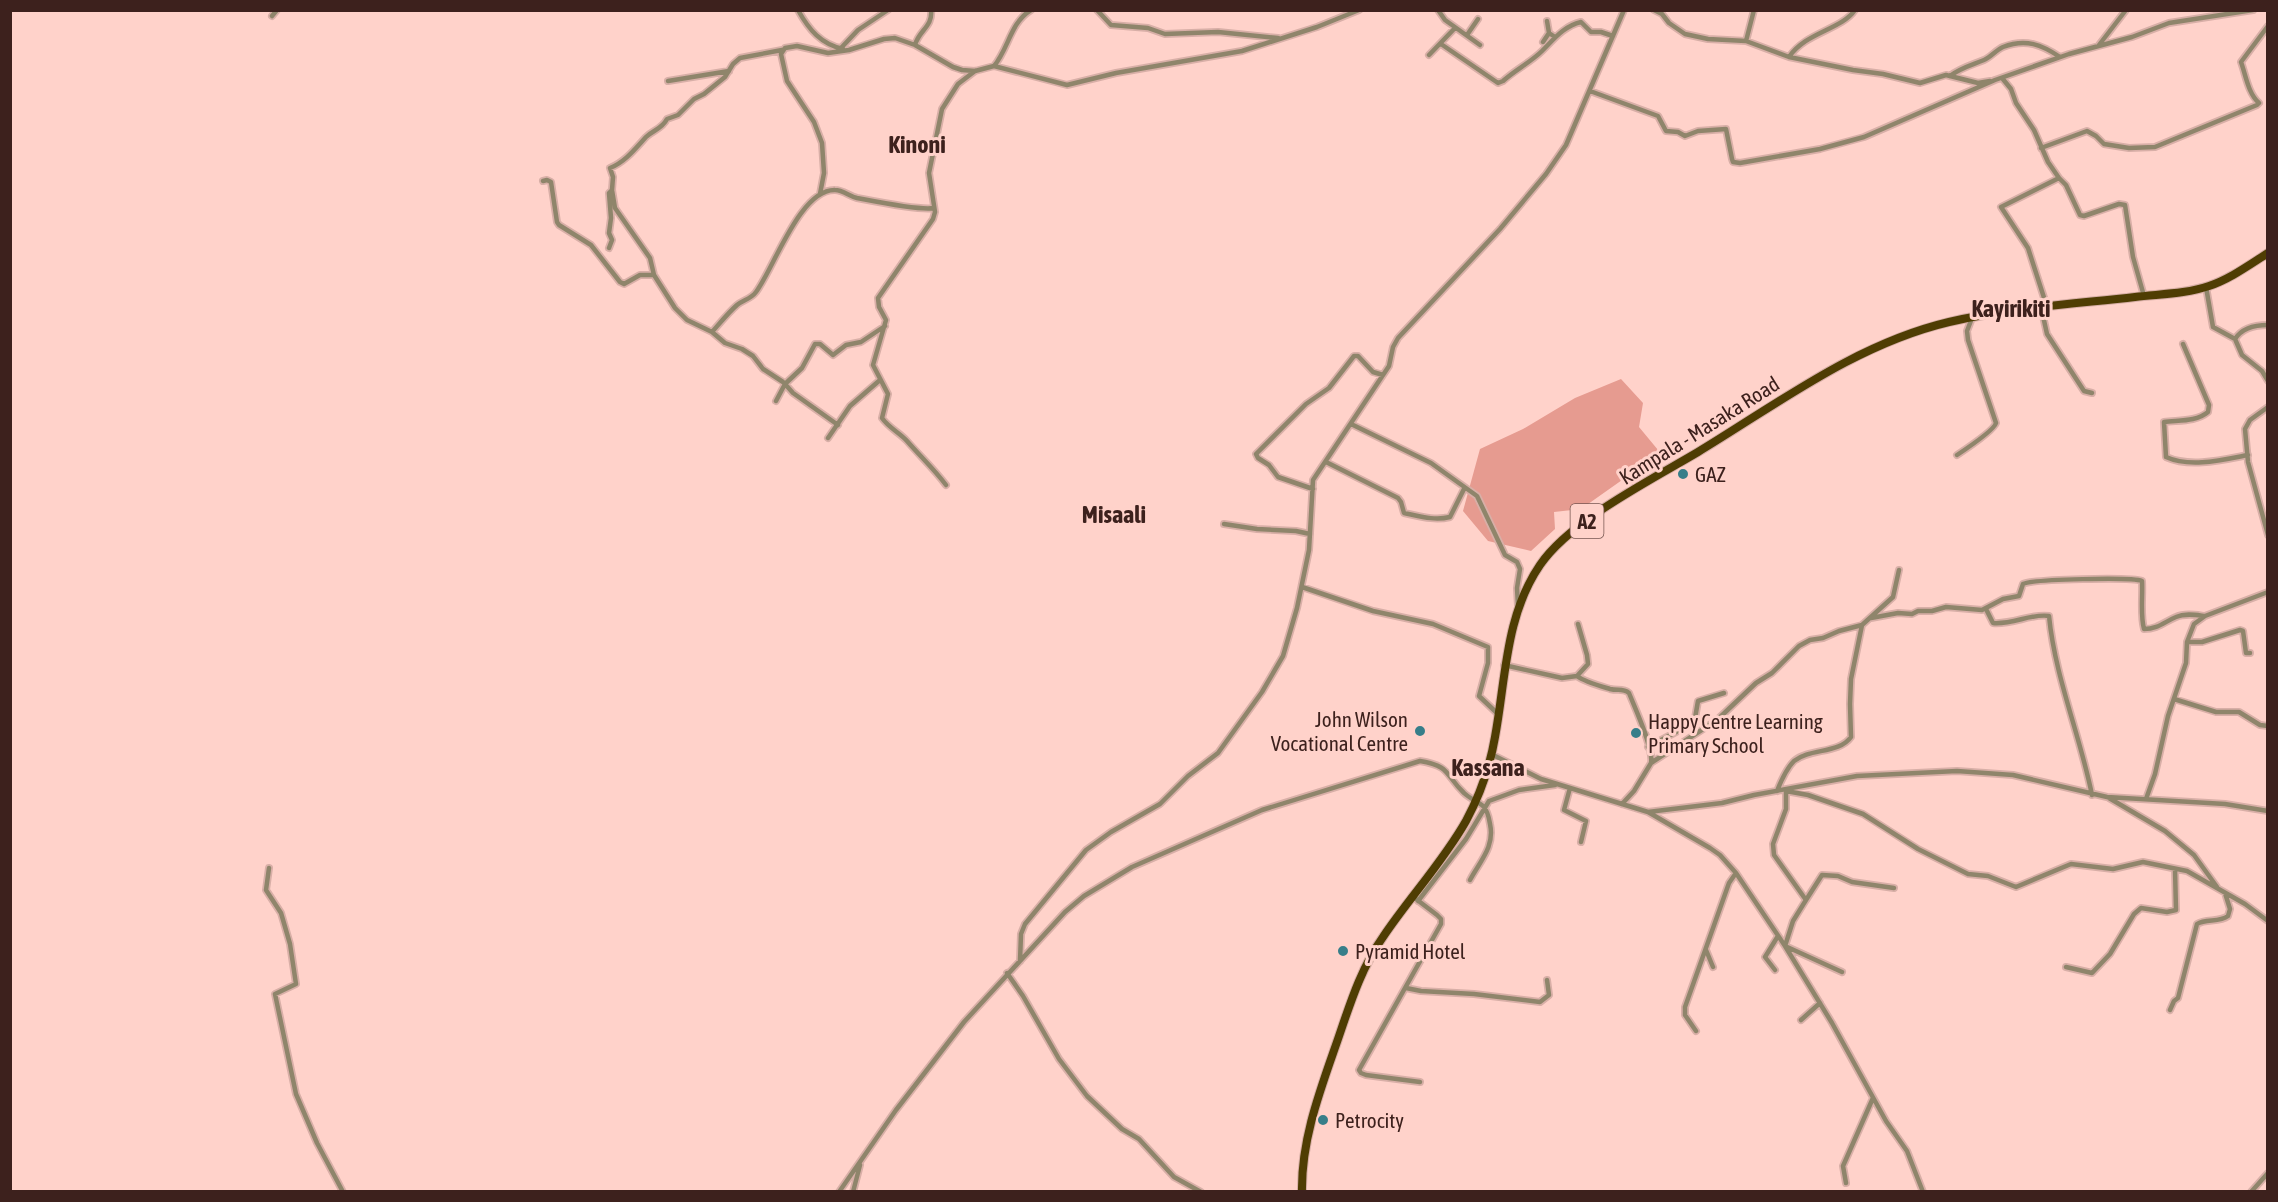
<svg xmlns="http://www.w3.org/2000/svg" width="2278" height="1202" font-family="'Asap Condensed',sans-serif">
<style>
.green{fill:#e69b90}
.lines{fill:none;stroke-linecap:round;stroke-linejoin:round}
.street-casing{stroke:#d8afa7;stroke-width:8}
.primary-casing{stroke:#d8afa7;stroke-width:10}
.street{stroke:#8f856b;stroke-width:4.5}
.primary{stroke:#4f3d03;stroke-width:8}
.poi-dot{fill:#377e89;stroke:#ffd2ca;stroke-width:2}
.labels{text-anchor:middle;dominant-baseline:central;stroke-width:6;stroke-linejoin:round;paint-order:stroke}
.shield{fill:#ffd2ca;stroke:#775651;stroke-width:1.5}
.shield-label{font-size:20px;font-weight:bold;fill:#3d211d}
.street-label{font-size:21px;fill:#3d211d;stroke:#ffd2ca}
.poi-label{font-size:21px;fill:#3d211d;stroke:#ffd2ca;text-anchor:start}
.quarter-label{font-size:24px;font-weight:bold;fill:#3d211d;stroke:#ffd2ca}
</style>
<rect width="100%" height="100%" fill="#ffd2ca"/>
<!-- green -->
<path class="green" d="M1621 379 1643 403 1639 427 1663 456 1632 473 1581 509 1554 512 1555 529 1531 551 1488 541 1463 511 1480 449 1523 429 1575 398Z"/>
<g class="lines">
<!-- street casing -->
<g class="street-casing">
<path id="street" d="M798 10C809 30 821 44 843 49
M1097 10 1111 25 1148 28 1165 34 1218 32 1278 38
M1438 10 1445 20 1480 45
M1654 10 1662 14 1669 23 1685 34 1708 39 1746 41 1789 57 1853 70 1883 74 1920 83 1946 75 1978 83 1990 81
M272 16 277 10
M1547 21 1549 33 1555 37
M1467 35 1478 19
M1746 41 1754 10
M1543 42 1549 33
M1441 44 1498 83 1503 81C1515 70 1531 62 1542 51 1554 39 1564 26 1581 22L1591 32H1601L1613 36
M915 45C919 30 933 27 931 10
M2099 45 2126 10
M841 48 858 30 888 10
M1429 55 1455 28
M1789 57C1806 32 1841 30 1855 10
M994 66C1009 48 1010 23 1031 10
M1950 76C1960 68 1972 65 1984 60 1991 57 1996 50 2003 47 2026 38 2042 45 2060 57
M2002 78 2011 89 2016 103 2034 130 2048 162 2059 178 2001 207 2028 248 2047 307
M668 81 729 71
M1590 91 1658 116 1666 131 1678 132 1685 136 1698 131 1726 129 1732 159 1733 162 1740 163 1820 149 1864 137 1995 80 2069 54 2132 37 2169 23 2253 10
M2041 148 2087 131 2096 136 2104 144 2129 148 2155 147 2257 105 2259 103C2248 93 2246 76 2241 62L2268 26
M2059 178 2066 185 2080 215 2084 216 2119 204 2125 205 2133 257 2144 296
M543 181 547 180 551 182 557 222 559 225 591 245 620 282 624 284 640 275H654L675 308 687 320 712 332 725 343 742 349 753 356 763 369 783 382 785 384 776 401
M820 194 824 173 822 143 814 122 787 81 781 54 785 48 797 46 828 53 849 50 884 39 895 38 915 45 953 67 962 70 975 71 994 66 1067 85 1116 73 1242 51 1317 27 1359 10
M609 248 612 240 609 233 611 218 609 193 612 190
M654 275 650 258 615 208 612 190 613 177 610 168C625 162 635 149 646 137 653 130 662 129 667 119L678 115 694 99 704 94 725 77 733 64 740 58 782 50
M2206 287 2213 327 2235 339 2242 355 2262 371 2268 381
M2041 307 2047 334 2084 391 2092 393
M712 332C720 323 728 313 737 305 743 300 751 299 756 292 774 268 800 189 835 190 843 190 849 196 857 198 873 201 921 211 934 208
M2235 339C2242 328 2255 325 2268 325
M2183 344 2209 405 2208 412C2196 422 2179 420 2164 422L2166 457C2190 468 2222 460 2248 455
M2268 407 2250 420 2245 429 2248 462 2268 535
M1351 424 1431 463 1477 496 1505 555 1517 562 1520 569 1517 588 1518 606
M838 425 793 393 785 384 802 368 815 344H820L833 355 846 345 861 342 885 326
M828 438 850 406 880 380
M1957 455C1966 449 1994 430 1996 423L1968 340 1967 331 1972 318
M1326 462 1398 498 1401 502 1404 513C1419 516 1434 521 1450 517L1464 489
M946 485C934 469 920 456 907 441 900 433 889 428 882 418L888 394 873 365 886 320 879 307 878 298 933 219 935 212 929 173 942 109 958 84 975 71
M1313 489 1278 477 1269 465 1258 458 1256 454 1306 404 1329 388 1354 356H1358L1373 372 1383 375
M1224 524 1257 529 1296 531 1310 534
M1302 587 1373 611 1433 624 1488 647V663L1479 696 1498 714
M1986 609 1993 623C2012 625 2032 613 2049 616 2055 677 2080 735 2092 795
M1871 618 1898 613 1912 614 1918 611H1932L1946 607 1982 610 2003 599 2019 596 2023 584C2032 579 2133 577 2142 581 2143 596 2140 614 2144 629 2158 629 2164 622 2176 617 2185 613 2196 615 2205 616
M2187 642H2202L2240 630 2243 631 2246 653H2250
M1504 665 1562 678 1577 676 1588 664 1587 655 1578 624
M1577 676C1585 682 1600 686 1610 689 1618 691 1623 688 1629 693 1635 708 1654 749 1651 763
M2174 699 2216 712H2239L2260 725 2268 726
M1648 747 1691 724H1694L1698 701 1724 693
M1491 754 1541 779 1648 812 1722 803 1754 795 1857 776 1957 771 2013 775 2107 797 2225 804 2268 811
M1570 788 1564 810 1586 821 1581 842
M1777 791C1781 781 1786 769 1794 761 1810 748 1839 754 1851 737L1850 704 1851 679 1862 625 1893 597 1899 570
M2109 798 2165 831 2194 855 2217 887
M2146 799 2155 774 2168 716 2186 663 2187 642 2194 624 2205 616 2268 592
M1622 804 1634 791 1651 763 1717 720 1756 683 1772 673 1799 646 1810 640 1823 638 1839 631 1862 625
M1648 812 1710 848 1720 855 1736 873 1785 946 1832 1023 1886 1121 1907 1151 1923 1192
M269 868 266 890 281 913 290 944 296 984 275 994 296 1094 317 1143 343 1192
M1412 896 1437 915 1441 919V924L1359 1070 1361 1073 1366 1075 1420 1082
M1806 900 1822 875 1838 876 1852 882 1894 888
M1418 901 1466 839 1489 801 1519 790 1555 785
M1706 950 1713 967
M1020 961 1021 934 1025 924 1086 850 1111 832 1160 804 1188 776 1218 753 1262 692 1283 656 1297 608 1309 550 1313 480 1389 366 1393 347 1398 338 1500 229 1546 174 1566 145 1624 10
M2066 967 2092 973 2110 954 2134 914 2141 908 2167 912 2176 910 2175 869
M1775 970 1765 957 1778 936
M1842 972 1785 946 1793 921 1806 900 1774 855 1773 844 1786 809V791L1808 795 1863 814 1918 849 1968 874 1988 876 2016 887 2071 864 2113 869 2143 862 2187 871 2245 904 2268 921
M1007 973 1023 996 1059 1059 1087 1096 1122 1129 1139 1139 1174 1177 1201 1192
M1406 988 1421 991 1474 994 1540 1002 1549 995 1547 980
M2170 1010 2174 1001 2178 998 2197 924C2206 918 2219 923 2228 916L2230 909 2225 893
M1801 1020 1820 1003
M1696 1031 1685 1015V1007L1729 883 1736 873
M1846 1183 1843 1166 1873 1098
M839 1192 896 1110 964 1022 1065 912 1084 896 1132 867 1262 810 1420 761C1451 766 1445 775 1464 793 1469 798 1477 801 1483 806 1488 811 1489 818 1490 824 1495 847 1480 861 1470 880
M853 1192 860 1165
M2251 1192 2268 1173"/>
</g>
<!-- primary casing -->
<g class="primary-casing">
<path id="primary" d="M1302 1192C1301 1139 1321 1088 1338 1039 1350 1004 1361 968 1383 937 1409 898 1443 862 1466 821 1480 795 1490 766 1495 737 1506 678 1505 616 1540 565 1571 520 1651 480 1698 452 1779 403 1856 344 1949 322 2010 308 2073 304 2135 297 2159 294 2186 294 2209 286 2230 279 2249 265 2268 253"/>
</g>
<!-- street -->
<use href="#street" class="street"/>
<!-- primary -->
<use href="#primary" class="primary"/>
</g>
<!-- markers -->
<g class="poi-dot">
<circle cx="1683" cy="474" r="6"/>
<circle cx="1420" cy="731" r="6"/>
<circle cx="1636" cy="733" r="6"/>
<circle cx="1343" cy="951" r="6"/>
<circle cx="1323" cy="1120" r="6"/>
</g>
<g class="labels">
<!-- shield labels -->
<rect class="shield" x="1570.5" y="504" width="33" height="34" rx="4.5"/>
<g class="shield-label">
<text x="1587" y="521">A2</text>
</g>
<!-- street labels -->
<g class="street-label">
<text transform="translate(1699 430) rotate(-32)">Kampala - Masaka Road</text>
</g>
<!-- poi labels -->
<g class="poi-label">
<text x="1695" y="474">GAZ</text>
<text x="1408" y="719" text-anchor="end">John Wilson<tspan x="1408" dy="24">Vocational Centre</tspan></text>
<text x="1648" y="721">Happy Centre Learning<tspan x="1648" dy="24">Primary School</tspan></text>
<text x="1355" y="951">Pyramid Hotel</text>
<text x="1335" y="1120">Petrocity</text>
</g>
<!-- quarter labels -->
<g class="quarter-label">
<text x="917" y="144">Kinoni</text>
<text x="2011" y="308">Kayirikiti</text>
<text x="1114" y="514">Misaali</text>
<text x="1488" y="767">Kassana</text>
</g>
</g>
<!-- border -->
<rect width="2278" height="1202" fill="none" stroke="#3d211d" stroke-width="24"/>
</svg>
